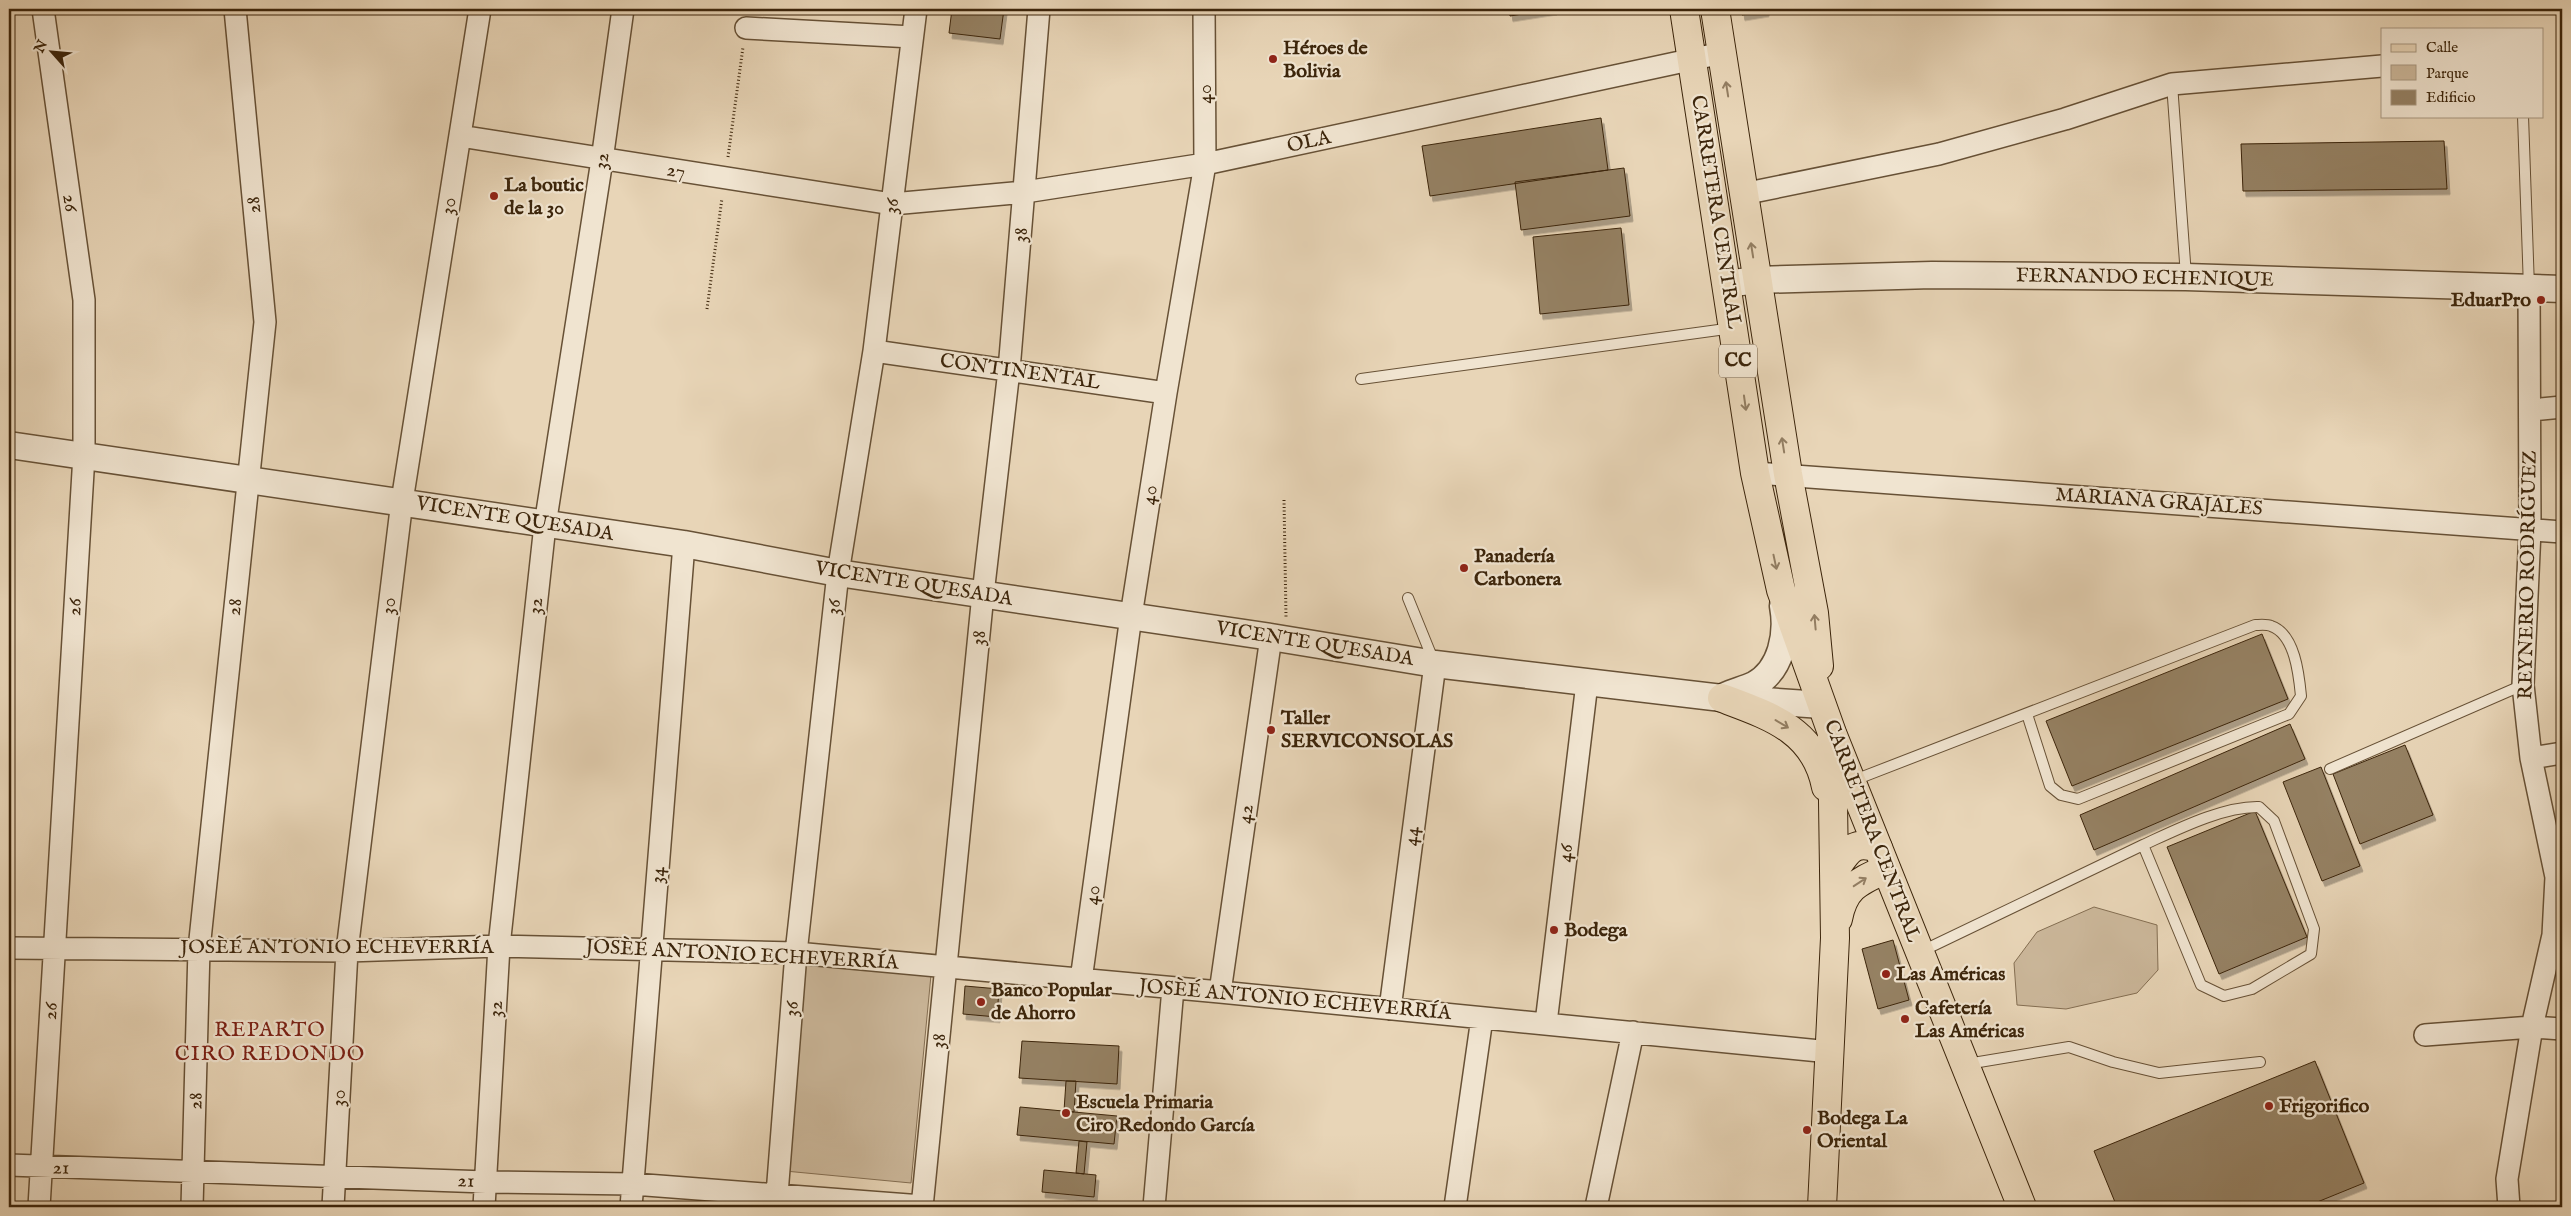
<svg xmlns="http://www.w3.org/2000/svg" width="2571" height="1216" font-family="'IM FELL English',serif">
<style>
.green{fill:#cbb79a;stroke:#846e52}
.building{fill:#958164;stroke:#3c250b;filter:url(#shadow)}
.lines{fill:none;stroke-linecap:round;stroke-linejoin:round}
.service-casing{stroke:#675136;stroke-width:12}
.minor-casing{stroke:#675136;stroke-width:24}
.tertiary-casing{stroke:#675136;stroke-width:29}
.primary-casing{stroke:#3c250b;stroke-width:30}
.trunk-casing{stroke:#3c250b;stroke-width:30}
.path{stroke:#3c250b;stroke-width:3;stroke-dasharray:1 2.5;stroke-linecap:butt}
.service{stroke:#f0e4d0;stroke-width:10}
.minor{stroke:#f0e4d0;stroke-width:21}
.tertiary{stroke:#f0e4d0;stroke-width:26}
.primary{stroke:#e8d5b7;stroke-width:28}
.trunk{stroke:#e8d5b7;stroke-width:28}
.oneway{stroke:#927d61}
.poi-dot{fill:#8f2418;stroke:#f0e4d0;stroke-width:2}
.labels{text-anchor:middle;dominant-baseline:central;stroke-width:4.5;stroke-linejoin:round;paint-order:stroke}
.shield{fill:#f0e4d0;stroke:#725e46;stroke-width:1}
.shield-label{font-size:19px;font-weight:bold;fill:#3c250b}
.poi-label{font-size:20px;font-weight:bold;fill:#3c250b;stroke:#f0e4d0;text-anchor:start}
.street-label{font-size:20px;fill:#3c250b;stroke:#f0e4d0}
.neighbourhood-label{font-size:21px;letter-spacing:1px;fill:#7a1f14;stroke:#f0e4d0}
</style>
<defs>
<filter id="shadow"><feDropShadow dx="3" dy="5.5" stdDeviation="0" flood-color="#0004"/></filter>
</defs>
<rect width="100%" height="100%" fill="#e8d5b7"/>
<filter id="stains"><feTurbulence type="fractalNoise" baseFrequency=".004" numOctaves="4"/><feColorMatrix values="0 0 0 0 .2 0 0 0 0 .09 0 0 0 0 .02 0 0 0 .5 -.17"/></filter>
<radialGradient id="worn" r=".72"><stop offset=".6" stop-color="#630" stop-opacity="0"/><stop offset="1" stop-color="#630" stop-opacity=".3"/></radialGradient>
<!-- green -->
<path class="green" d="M2094 907 2157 925 2158 970 2137 993 2066 1009 2017 1005 2014 963 2037 932Z
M805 963 931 975 911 1183 785 1171Z"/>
<!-- building -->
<path class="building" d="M952 9H1004L1000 39 949 33Z
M1509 9H1554L1510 16Z
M1741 9H1766V11L1742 15Z
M1601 118 1608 170 1430 196 1422 146Z
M2444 141 2447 189 2243 191 2241 144Z
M1624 168 1630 216 1521 230 1515 182Z
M1621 228 1629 305 1540 314 1533 237Z
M2262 634 2288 699 2072 786 2046 721Z
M2290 724 2305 759 2094 850 2080 815Z
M2405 745 2433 815 2360 844 2333 774Z
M2321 767 2360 866 2322 881 2283 782Z
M2255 811 2307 937 2219 974 2167 847Z
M1893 940 1909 1000 1878 1009 1862 949Z
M965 986 999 989 997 1017 963 1014Z
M1022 1041 1119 1046 1117 1084 1019 1078Z
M2315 1061 2364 1183 2305 1207H2117L2094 1151Z
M1066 1081H1076L1074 1112 1064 1111Z
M1020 1107 1117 1116 1114 1144 1017 1135Z
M1079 1141 1087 1142 1084 1174 1076 1173Z
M1044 1170 1096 1175 1094 1197 1042 1192Z"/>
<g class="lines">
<!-- service casing -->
<g class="service-casing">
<path id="service" d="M2172 84 2186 276
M2523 116 2529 288
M1361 379 1733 328
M1408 598 1434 662
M2330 769 2523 685
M1852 781 2255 625C2259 625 2267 624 2271 626 2295 634 2299 675 2301 696L2289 714 2078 799 2061 795 2050 786 2027 714
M1920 952 2143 845C2176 830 2223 806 2259 807L2274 821 2314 929 2311 954 2252 989 2224 996 2201 985 2143 845
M1967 1064 2069 1047 2113 1062 2159 1073 2260 1062"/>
</g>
<!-- minor casing -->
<g class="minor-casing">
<path id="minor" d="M746 28 912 37
M460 136 892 204 1025 192 1205 164 1722 53
M1743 194 1939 154 2065 119 2172 84 2382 66
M874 351 1166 393
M2531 410 2562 407
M1755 473 2562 532
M2531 758 2562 753
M9 948 347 951 499 946 796 953 1220 992 1830 1052
M1081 980 1131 616 1166 393 1205 164 1204 9
M1220 992 1271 637
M1390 1009 1435 664
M1546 1023 1587 683
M2425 1035 2532 1027 2562 1029
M9 1165 486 1182 633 1184 922 1206
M39 1207 84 455V300L43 9
M192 1207 199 949 265 322 235 9
M333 1207 347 951 402 501 480 9
M484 1207 499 946 545 525 602 160 623 9
M631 1207 684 544
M776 1207 796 953 838 573 874 351 916 9
M922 1207 983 594 1009 370 1039 9
M1154 1207 1173 988
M1455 1207 1482 1018
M1596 1207 1633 1032
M2509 1207 2507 1179 2532 1027 2553 935 2556 877 2531 758 2523 685 2530 530 2529 288"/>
</g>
<!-- tertiary casing -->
<g class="tertiary-casing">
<path id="tertiary" d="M1727 284 1756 280 1932 275 2186 277 2562 289
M9 445 684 544 838 573 1271 637 1435 664 1722 698 1822 705
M1725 696C1734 692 1745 689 1754 685 1782 670 1788 633 1783 606"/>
</g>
<!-- primary casing -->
<g class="primary-casing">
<path id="primary" d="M1722 698C1770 716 1815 730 1826 787
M1834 871C1848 851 1852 840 1878 848
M1838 919C1844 887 1858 882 1886 869
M1822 1207 1835 938 1832 734"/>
</g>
<!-- trunk casing -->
<g class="trunk-casing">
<path id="trunk" d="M1684 9 1755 473 1781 590 1832 733 2022 1207
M1715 9 1788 474 1814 613 1819 666"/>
</g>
<!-- path -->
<path class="path" d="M728 157 743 47
M707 309 722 198
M1284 500 1286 617"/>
<!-- service -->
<use href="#service" class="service"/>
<!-- minor -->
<use href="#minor" class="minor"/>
<!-- tertiary -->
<use href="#tertiary" class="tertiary"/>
<!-- primary -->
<use href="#primary" class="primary"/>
<!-- trunk -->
<use href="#trunk" class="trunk"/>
</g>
<!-- one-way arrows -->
<defs><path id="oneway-shaft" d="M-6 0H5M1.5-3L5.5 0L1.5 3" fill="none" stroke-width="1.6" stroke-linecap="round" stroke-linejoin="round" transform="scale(1.25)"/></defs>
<g class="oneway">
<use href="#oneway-shaft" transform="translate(1727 89) rotate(-99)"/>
<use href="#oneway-shaft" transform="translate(1752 250) rotate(-99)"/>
<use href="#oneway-shaft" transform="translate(1745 403) rotate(82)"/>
<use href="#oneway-shaft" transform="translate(1783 445) rotate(-99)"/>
<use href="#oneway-shaft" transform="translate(1775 562) rotate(78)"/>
<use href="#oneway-shaft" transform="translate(1815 622) rotate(-95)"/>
<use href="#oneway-shaft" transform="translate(1782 724) rotate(31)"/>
<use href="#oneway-shaft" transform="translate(1860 882) rotate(-33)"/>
</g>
<!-- markers -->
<g class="poi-dot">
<circle cx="1273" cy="59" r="5"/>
<circle cx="494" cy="196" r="5"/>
<circle cx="2541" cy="300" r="5"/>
<circle cx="1464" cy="568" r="5"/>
<circle cx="1271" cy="730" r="5"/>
<circle cx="1554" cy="930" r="5"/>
<circle cx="1886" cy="974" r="5"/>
<circle cx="981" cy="1002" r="5"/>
<circle cx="1905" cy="1019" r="5"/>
<circle cx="2269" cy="1106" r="5"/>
<circle cx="1066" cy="1113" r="5"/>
<circle cx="1807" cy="1130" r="5"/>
</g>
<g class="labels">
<!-- shield labels -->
<rect class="shield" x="1719" y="344.5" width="38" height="33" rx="4"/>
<g class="shield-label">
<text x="1738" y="361">CC</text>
</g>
<!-- poi labels -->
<g class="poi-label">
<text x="1283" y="48">Héroes de<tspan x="1283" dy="23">Bolivia</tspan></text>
<text x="504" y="185">La boutic<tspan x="504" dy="23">de la 30</tspan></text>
<text x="2531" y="300" text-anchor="end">EduarPro</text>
<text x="1474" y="556">Panadería<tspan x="1474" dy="23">Carbonera</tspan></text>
<text x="1281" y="718">Taller<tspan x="1281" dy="23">SERVICONSOLAS</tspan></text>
<text x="1564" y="930">Bodega</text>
<text x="1896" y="974">Las Américas</text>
<text x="991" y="990">Banco Popular<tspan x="991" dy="23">de Ahorro</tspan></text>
<text x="1915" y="1008">Cafetería<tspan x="1915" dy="23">Las Américas</tspan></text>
<text x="1076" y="1102">Escuela Primaria<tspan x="1076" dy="23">Ciro Redondo García</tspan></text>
<text x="2279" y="1106">Frigorifico</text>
<text x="1817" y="1118">Bodega La<tspan x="1817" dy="23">Oriental</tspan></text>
</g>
<!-- street labels -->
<g class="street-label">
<text transform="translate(1205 94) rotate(-90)">40</text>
<text transform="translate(1309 142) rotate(-12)">OLA</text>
<text transform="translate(602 161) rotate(-82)">32</text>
<text transform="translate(676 171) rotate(9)">27</text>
<text transform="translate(70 203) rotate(82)">26</text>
<text transform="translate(254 205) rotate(-95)">28</text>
<text transform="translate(449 206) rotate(-81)">30</text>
<text transform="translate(892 206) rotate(-83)">36</text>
<text transform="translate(1716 212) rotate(81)">CARRETERA CENTRAL</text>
<text transform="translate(1021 235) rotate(-85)">38</text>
<text transform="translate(2145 278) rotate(1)">FERNANDO ECHENIQUE</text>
<text transform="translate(1020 372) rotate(8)">CONTINENTAL</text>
<text transform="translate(1150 495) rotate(-81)">40</text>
<text transform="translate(2159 502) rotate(4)">MARIANA GRAJALES</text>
<text transform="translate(515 519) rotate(9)">VICENTE QUESADA</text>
<text transform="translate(2528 575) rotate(-89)">REYNERIO RODRÍGUEZ</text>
<text transform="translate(914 584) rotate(9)">VICENTE QUESADA</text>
<text transform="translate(389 606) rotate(-83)">30</text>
<text transform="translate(536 606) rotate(-84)">32</text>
<text transform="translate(75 607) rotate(-87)">26</text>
<text transform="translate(235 607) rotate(-84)">28</text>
<text transform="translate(834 607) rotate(-84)">36</text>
<text transform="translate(979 638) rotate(-84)">38</text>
<text transform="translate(1315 644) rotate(9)">VICENTE QUESADA</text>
<text transform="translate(1246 814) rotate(-82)">42</text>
<text transform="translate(1872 831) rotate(69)">CARRETERA CENTRAL</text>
<text transform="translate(1412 836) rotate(-83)">44</text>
<text transform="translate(1566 853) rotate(-83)">46</text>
<text transform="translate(658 875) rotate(-85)">34</text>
<text transform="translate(1093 895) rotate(-82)">40</text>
<text x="337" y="947">JOSÈÉ ANTONIO ECHEVERRÍA</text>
<text transform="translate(742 955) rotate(3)">JOSÈÉ ANTONIO ECHEVERRÍA</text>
<text transform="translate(1295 1000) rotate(5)">JOSÈÉ ANTONIO ECHEVERRÍA</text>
<text transform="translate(496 1009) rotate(-87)">32</text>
<text transform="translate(792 1009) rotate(-86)">36</text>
<text transform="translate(51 1011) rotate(-86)">26</text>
<text transform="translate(939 1041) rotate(-84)">38</text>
<text transform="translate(339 1098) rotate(-87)">30</text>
<text transform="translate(196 1101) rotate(-89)">28</text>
<text transform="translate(61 1168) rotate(2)">21</text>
<text transform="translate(466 1181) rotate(3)">21</text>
</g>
<!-- neighbourhood labels -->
<g class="neighbourhood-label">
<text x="270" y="1030">REPARTO<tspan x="270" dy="24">CIRO REDONDO</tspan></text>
</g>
</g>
<!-- margin -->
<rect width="2571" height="1216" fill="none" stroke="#e8d5b7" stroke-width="30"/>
<rect x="10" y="10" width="2551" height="1196" fill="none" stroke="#3c250b" stroke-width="2.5"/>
<rect x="15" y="15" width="2541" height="1186" fill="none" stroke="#3c250b"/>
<!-- legend -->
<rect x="2381" y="28" width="162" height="90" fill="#f0e4d0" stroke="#a89881"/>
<rect x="2391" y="44" width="25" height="8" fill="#e8d5b7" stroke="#a89881"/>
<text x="2426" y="52" font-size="15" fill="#3c250b">Calle</text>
<rect x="2391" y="65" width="25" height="15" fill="#cbb79a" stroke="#a89881"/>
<text x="2426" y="78" font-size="15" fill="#3c250b">Parque</text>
<rect x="2391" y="90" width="25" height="15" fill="#958164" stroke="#a89881"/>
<text x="2426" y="102" font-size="15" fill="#3c250b">Edificio</text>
<!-- north arrow -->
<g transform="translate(52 52) rotate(297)" stroke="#f0e4d0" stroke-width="4" paint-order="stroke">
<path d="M0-4L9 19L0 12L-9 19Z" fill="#3c250b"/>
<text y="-8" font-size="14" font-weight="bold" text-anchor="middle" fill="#3c250b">N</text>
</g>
<rect width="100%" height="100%" filter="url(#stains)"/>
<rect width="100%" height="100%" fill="url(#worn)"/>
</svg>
